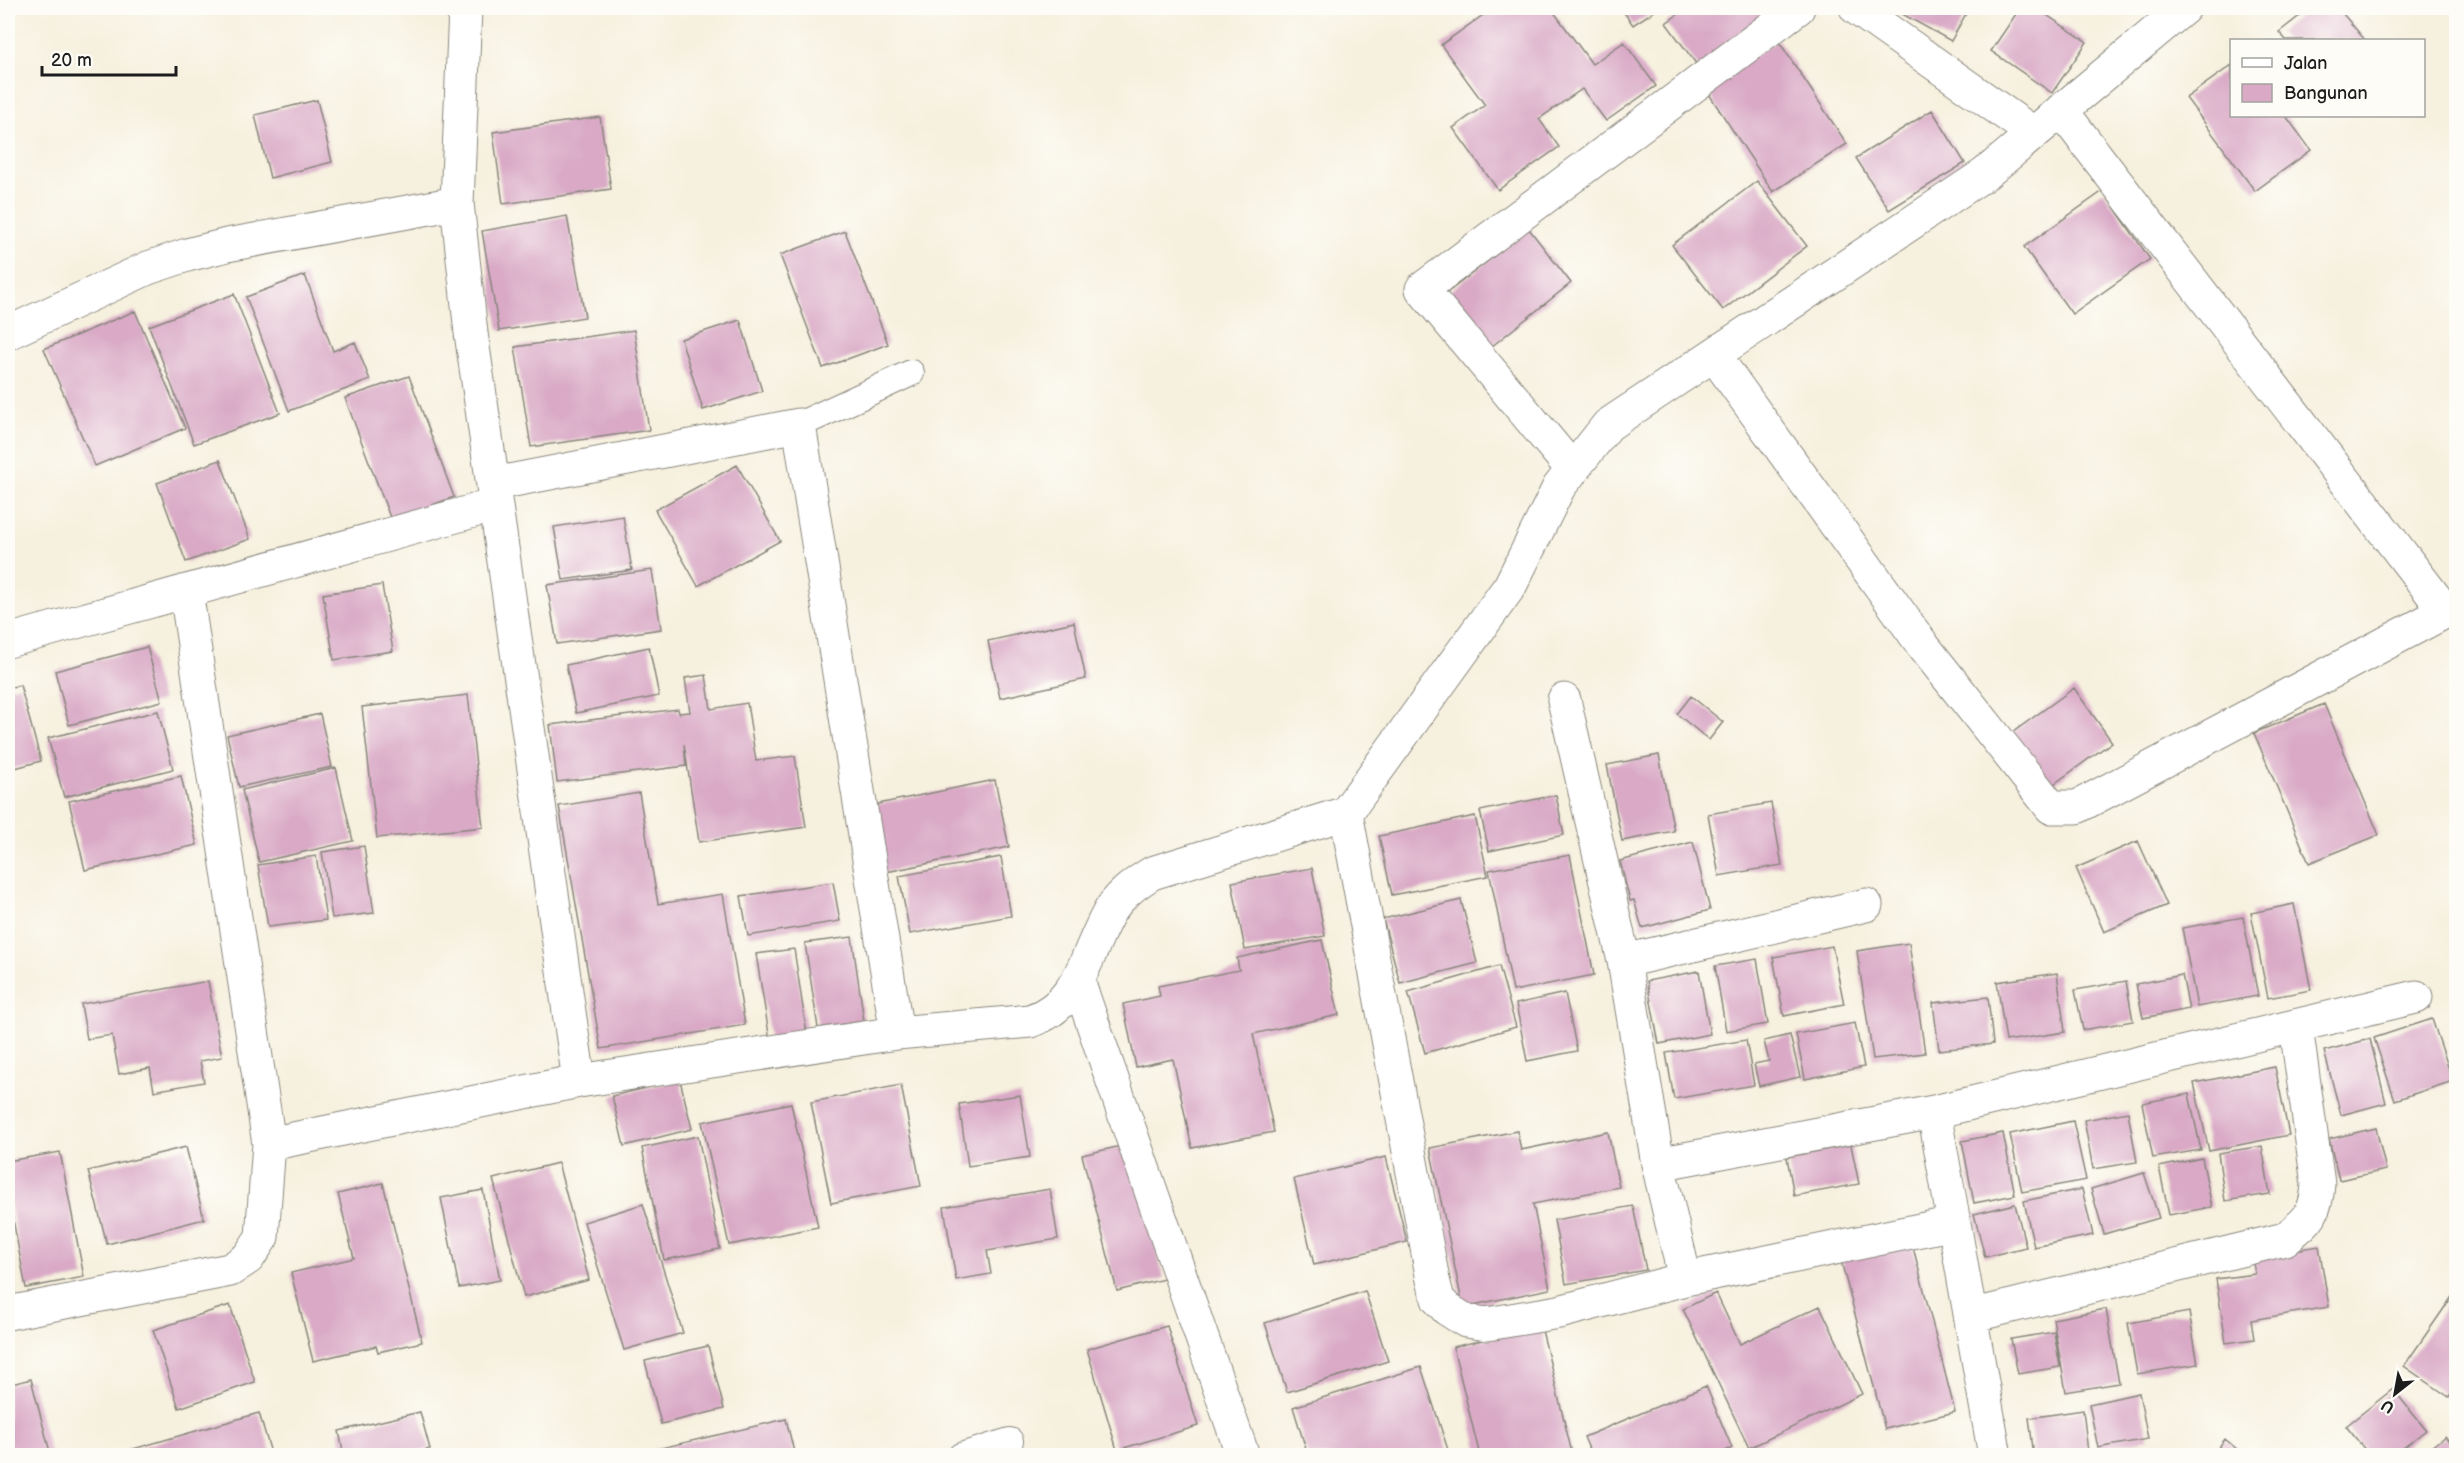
<svg xmlns="http://www.w3.org/2000/svg" width="2464" height="1463" font-family="'Balsamiq Sans',sans-serif">
<style>
.building{fill:#d9a9c6}
.lines{fill:none;stroke-linecap:round;stroke-linejoin:round}
.lane-casing{stroke:#89867d;stroke-width:28}
.street-casing{stroke:#89867d;stroke-width:35}
.lane{stroke:#fff;stroke-width:26}
.street{stroke:#fff;stroke-width:33}
</style>
<rect width="100%" height="100%" fill="#fdfcf7"/>
<filter id="ink" filterUnits="userSpaceOnUse"><feTurbulence type="fractalNoise" baseFrequency=".0167" numOctaves="2"/><feDisplacementMap in="SourceGraphic" scale="12" xChannelSelector="R" yChannelSelector="G"/><feConvolveMatrix kernelMatrix="1 2 1 2 8 2 1 2 1" color-interpolation-filters="sRGB"/></filter>
<filter id="wash" filterUnits="userSpaceOnUse"><feTurbulence type="fractalNoise" baseFrequency=".008" numOctaves="4" result="noise"/><feDisplacementMap in="SourceGraphic" scale="24" xChannelSelector="R" yChannelSelector="G"/><feGaussianBlur stdDeviation="1.35" result="paint"/><feColorMatrix in="noise" values="0 0 0 0 0 0 0 0 0 0 0 0 0 0 0 0 0 1.4 0 .05"/><feComposite in="paint" operator="in"/></filter>
<g filter="url(#wash)">
<rect width="100%" height="100%" fill="#f6f0de"/>
<g id="blocks">
<!-- building -->
<path class="building" d="M1493 8H1551L1592 64 1624 42 1656 86 1606 121 1582 89 1539 119 1559 147 1498 190 1453 128 1485 105 1441 45Z
M1621 8H1659L1633 25Z
M1687 8H1765L1772 17 1700 69 1666 23Z
M1896 8H1969L1951 41 1895 10Z
M2020 8H2036L2087 42 2052 93 1991 51Z
M2310 8H2338L2365 40H2286L2279 32Z
M1778 40 1847 144 1773 192 1705 88Z
M2232 65V116H2286L2311 150 2255 191 2186 98Z
M317 100 332 162 270 178 255 115Z
M1932 110 1965 163 1889 210 1856 158Z
M600 117 611 189 503 204 493 132Z
M1757 181 1807 246 1723 310 1672 245Z
M2103 191 2150 259 2072 314 2024 247Z
M567 216 585 317 499 331 482 231Z
M1529 229 1571 283 1486 351 1443 296Z
M845 231 888 344 823 368 780 255Z
M305 275 333 351 355 342 370 380 289 411 246 297Z
M234 294 280 413 194 444 149 326Z
M135 311 185 428 95 466 44 349Z
M740 320 762 391 703 410 681 339Z
M634 330 649 430 531 447 515 347Z
M409 376 454 497 391 520 345 398Z
M220 460 250 539 186 562 157 483Z
M737 465 780 541 698 586 655 510Z
M623 516 632 570 563 580 554 527Z
M652 570 661 629 557 644 547 585Z
M382 585 393 651 334 660 323 594Z
M1074 622 1086 679 1000 698 988 641Z
M147 647 162 701 69 725 55 671Z
M649 647 659 696 576 713 566 665Z
M706 675 711 709 747 703 756 761 795 756 806 827 699 842 684 744 686 766 557 782 550 725 678 709 679 713 690 712 685 678Z
M20 685 41 761 8 770V688Z
M2074 688 2112 742 2047 789 2009 735Z
M468 695 483 827 377 838 362 707Z
M1691 696 1723 722 1709 740 1677 714Z
M2324 704 2379 835 2309 863 2254 733Z
M158 711 173 769 64 797 48 738Z
M320 714 332 767 239 787 227 735Z
M1659 755 1674 831 1622 841 1607 765Z
M336 768 353 841 259 862 242 790Z
M181 776 197 845 85 870 69 801Z
M995 780 1009 847 881 873 868 806Z
M639 793 658 904 723 894 745 1025 601 1049 559 806Z
M1556 795 1564 835 1489 851 1480 811Z
M1771 803 1782 865 1719 876 1708 814Z
M1475 816 1488 876 1392 895 1379 836Z
M2138 841 2167 905 2104 932 2076 868Z
M1693 842 1710 910 1642 928 1634 900 1630 901 1620 861Z
M364 846 374 913 332 918 322 852Z
M1570 855 1594 975 1513 991 1489 870Z
M316 856 326 920 268 927 258 865Z
M1001 857 1011 916 910 934 899 876Z
M1312 868 1325 936 1245 950 1232 882Z
M833 882 840 921 748 936 741 896Z
M1461 900 1477 963 1400 983 1383 919Z
M2294 904 2311 990 2268 998 2251 913Z
M2243 917 2258 996 2197 1007 2182 928Z
M852 937 864 1021 818 1028 805 943Z
M1322 940 1339 1015 1253 1034 1274 1132 1192 1148 1173 1059 1136 1067 1123 1004 1160 996 1158 986 1239 970 1237 958Z
M1909 943 1925 1053 1873 1059 1857 951Z
M1832 946 1844 1004 1784 1016 1773 957Z
M794 949 808 1041 771 1046 756 954Z
M1757 959 1768 1024 1726 1031 1715 966Z
M1499 966 1516 1027 1425 1053 1408 992Z
M1699 971 1710 1034 1659 1044 1647 981Z
M2057 973 2065 1032 2006 1041 1997 982Z
M2182 975 2189 1009 2143 1018 2136 984Z
M208 981 222 1057 200 1061 204 1082 154 1091 150 1068 119 1074 112 1035 87 1039 81 1004Z
M2126 981 2133 1021 2083 1030 2075 990Z
M1565 993 1577 1051 1527 1061 1516 1004Z
M1988 997 1993 1044 1939 1050 1933 1003Z
M2432 1019 2453 1081 2395 1100 2374 1038Z
M1855 1023 1864 1067 1805 1079 1796 1034Z
M1790 1035 1800 1077 1759 1086 1754 1064 1769 1061 1764 1041Z
M2370 1039 2386 1103 2341 1115 2324 1051Z
M1746 1040 1754 1085 1674 1099 1666 1053Z
M2275 1067 2289 1135 2209 1151 2194 1083Z
M680 1080 692 1129 624 1146 612 1096Z
M901 1085 921 1186 831 1203 811 1102Z
M2189 1094 2201 1150 2153 1158 2142 1103Z
M1020 1095 1030 1157 968 1166 959 1104Z
M791 1103 818 1227 729 1245 702 1122Z
M2128 1112 2137 1162 2093 1169 2084 1120Z
M2073 1121 2086 1180 2022 1192 2010 1134Z
M2376 1128 2386 1170 2339 1180 2329 1139Z
M1517 1131 1521 1150 1608 1132 1619 1187 1533 1204 1550 1289 1463 1307 1430 1148Z
M2003 1133 2015 1195 1974 1203 1962 1141Z
M698 1136 720 1249 664 1260 642 1148Z
M1130 1144 1164 1279 1117 1291 1082 1155Z
M1851 1145 1859 1184 1794 1196 1787 1157Z
M2262 1146 2270 1194 2225 1201 2218 1153Z
M186 1147 204 1219 107 1244 88 1171Z
M60 1152 84 1277 26 1288 8 1193V1161Z
M1386 1157 1407 1242 1314 1265 1294 1179Z
M2202 1158 2212 1207 2169 1215 2159 1167Z
M558 1163 589 1280 524 1297 493 1179Z
M2144 1173 2159 1218 2104 1234 2091 1189Z
M383 1183 422 1342 378 1352 376 1346 313 1361 291 1273 354 1258 338 1194Z
M1050 1189 1058 1239 987 1251 991 1274 956 1280 944 1207Z
M2082 1189 2093 1235 2034 1247 2024 1201Z
M483 1190 500 1280 459 1288 441 1198Z
M643 1204 683 1333 624 1350 584 1222Z
M2015 1204 2026 1247 1985 1257 1974 1214Z
M1633 1206 1646 1270 1566 1284 1554 1220Z
M1911 1239 1955 1412 1885 1429 1840 1257Z
M2319 1246 2329 1307 2251 1320 2254 1339 2226 1343 2216 1279 2255 1274 2252 1257Z
M1365 1291 1388 1361 1287 1392 1265 1323Z
M2456 1291V1385L2449 1397 2404 1366Z
M1716 1293 1740 1344 1820 1306 1862 1394 1749 1448 1683 1309Z
M230 1305 255 1382 179 1408 153 1330Z
M2106 1309 2119 1383 2066 1392 2053 1319Z
M2189 1312 2198 1364 2137 1374 2128 1323Z
M1167 1326 1198 1426 1117 1450 1087 1349Z
M1541 1326 1572 1453 1560 1456H1480L1453 1347Z
M2054 1332 2060 1367 2018 1374 2011 1339Z
M708 1346 724 1409 661 1424 645 1361Z
M1421 1367 1450 1456H1308L1293 1407Z
M31 1379 51 1456H8V1385Z
M1706 1386 1732 1448 1715 1456H1592L1584 1437Z
M2393 1389 2426 1430 2393 1456H2370L2346 1426Z
M2139 1393 2148 1439 2098 1448 2089 1404Z
M2083 1410 2088 1452 2061 1456H2034L2029 1418Z
M420 1412 430 1449 402 1456H344L339 1431Z
M259 1413 272 1456H112V1455Z
M786 1419 795 1456H631V1455Z
M2445 1436 2456 1451V1456H2420Z
M2225 1439 2245 1456H2212Z"/>
</g>
</g>
<g filter="url(#ink)">
<use href="#blocks" fill-opacity="0" stroke="#89867d" stroke-width="1.5"/>
<g class="lines">
<!-- lane casing -->
<g class="lane-casing">
<path id="lane" d="M799 425 911 373
M961 1456 1010 1441"/>
</g>
<!-- street casing -->
<g class="street-casing">
<path id="street" d="M465 8 457 203 471 333 579 1081
M1856 8 2033 133
M2061 110 2446 612
M8 333 148 268 187 255 227 245 457 203
M1714 355 1924 647 2051 807H2077L2456 606
M1573 470 1422 289 1798 8
M493 484 799 425 897 1033
M186 591 269 1144
M8 641 495 505
M1564 700 1624 961 1658 1164 1685 1279
M1346 813 1433 1280 1438 1299 1447 1309 1466 1321 1487 1324 1559 1312 1685 1279 1954 1223 1995 1456
M1624 961 1866 905
M1078 981 1243 1456
M1934 1112 1954 1223
M1658 1164 1934 1112 2416 997
M8 1313 230 1270 248 1258 262 1237 269 1144 579 1081 897 1033 1030 1021C1082 1004 1086 950 1111 909 1122 893 1136 883 1152 873L1346 813 1510 586 1559 487 1608 425 1985 174 2184 8
M1971 1316 2285 1239C2308 1220 2316 1215 2318 1184L2296 1027"/>
</g>
<!-- lane -->
<use href="#lane" class="lane"/>
<!-- street -->
<use href="#street" class="street"/>
</g>
</g>
<!-- margin -->
<rect width="2464" height="1463" fill="none" stroke="#fdfcf7" stroke-width="30"/>
<!-- legend -->
<rect x="2230" y="39" width="195" height="78" fill="#fdfcf7" stroke="#a3a29f" stroke-width="1.5"/>
<rect x="2242" y="58" width="30" height="9" fill="#ffffff" stroke="#a3a29f" stroke-width="1.5"/>
<text x="2284" y="69" font-size="18" fill="#1c1c1c">Jalan</text>
<rect x="2242" y="84" width="30" height="18" fill="#d9a9c6" stroke="#a3a29f" stroke-width="1.5"/>
<text x="2284" y="99" font-size="18" fill="#1c1c1c">Bangunan</text>
<!-- north arrow -->
<g transform="translate(2395 1394) rotate(211)" stroke="#fdfcf7" stroke-width="4.5" paint-order="stroke">
<path d="M0-4.5L10 22L0 15L-10 22Z" fill="#1c1c1c"/>
<text y="-9" font-size="16" font-weight="bold" text-anchor="middle" fill="#1c1c1c">U</text>
</g>
<!-- scale -->
<path d="M42 66v9h134v-9" fill="none" stroke="#1c1c1c" stroke-width="3"/>
<text x="51" y="66" font-size="18" fill="#1c1c1c" stroke="#fdfcf7" stroke-width="4.5" paint-order="stroke">20 m</text>
</svg>
